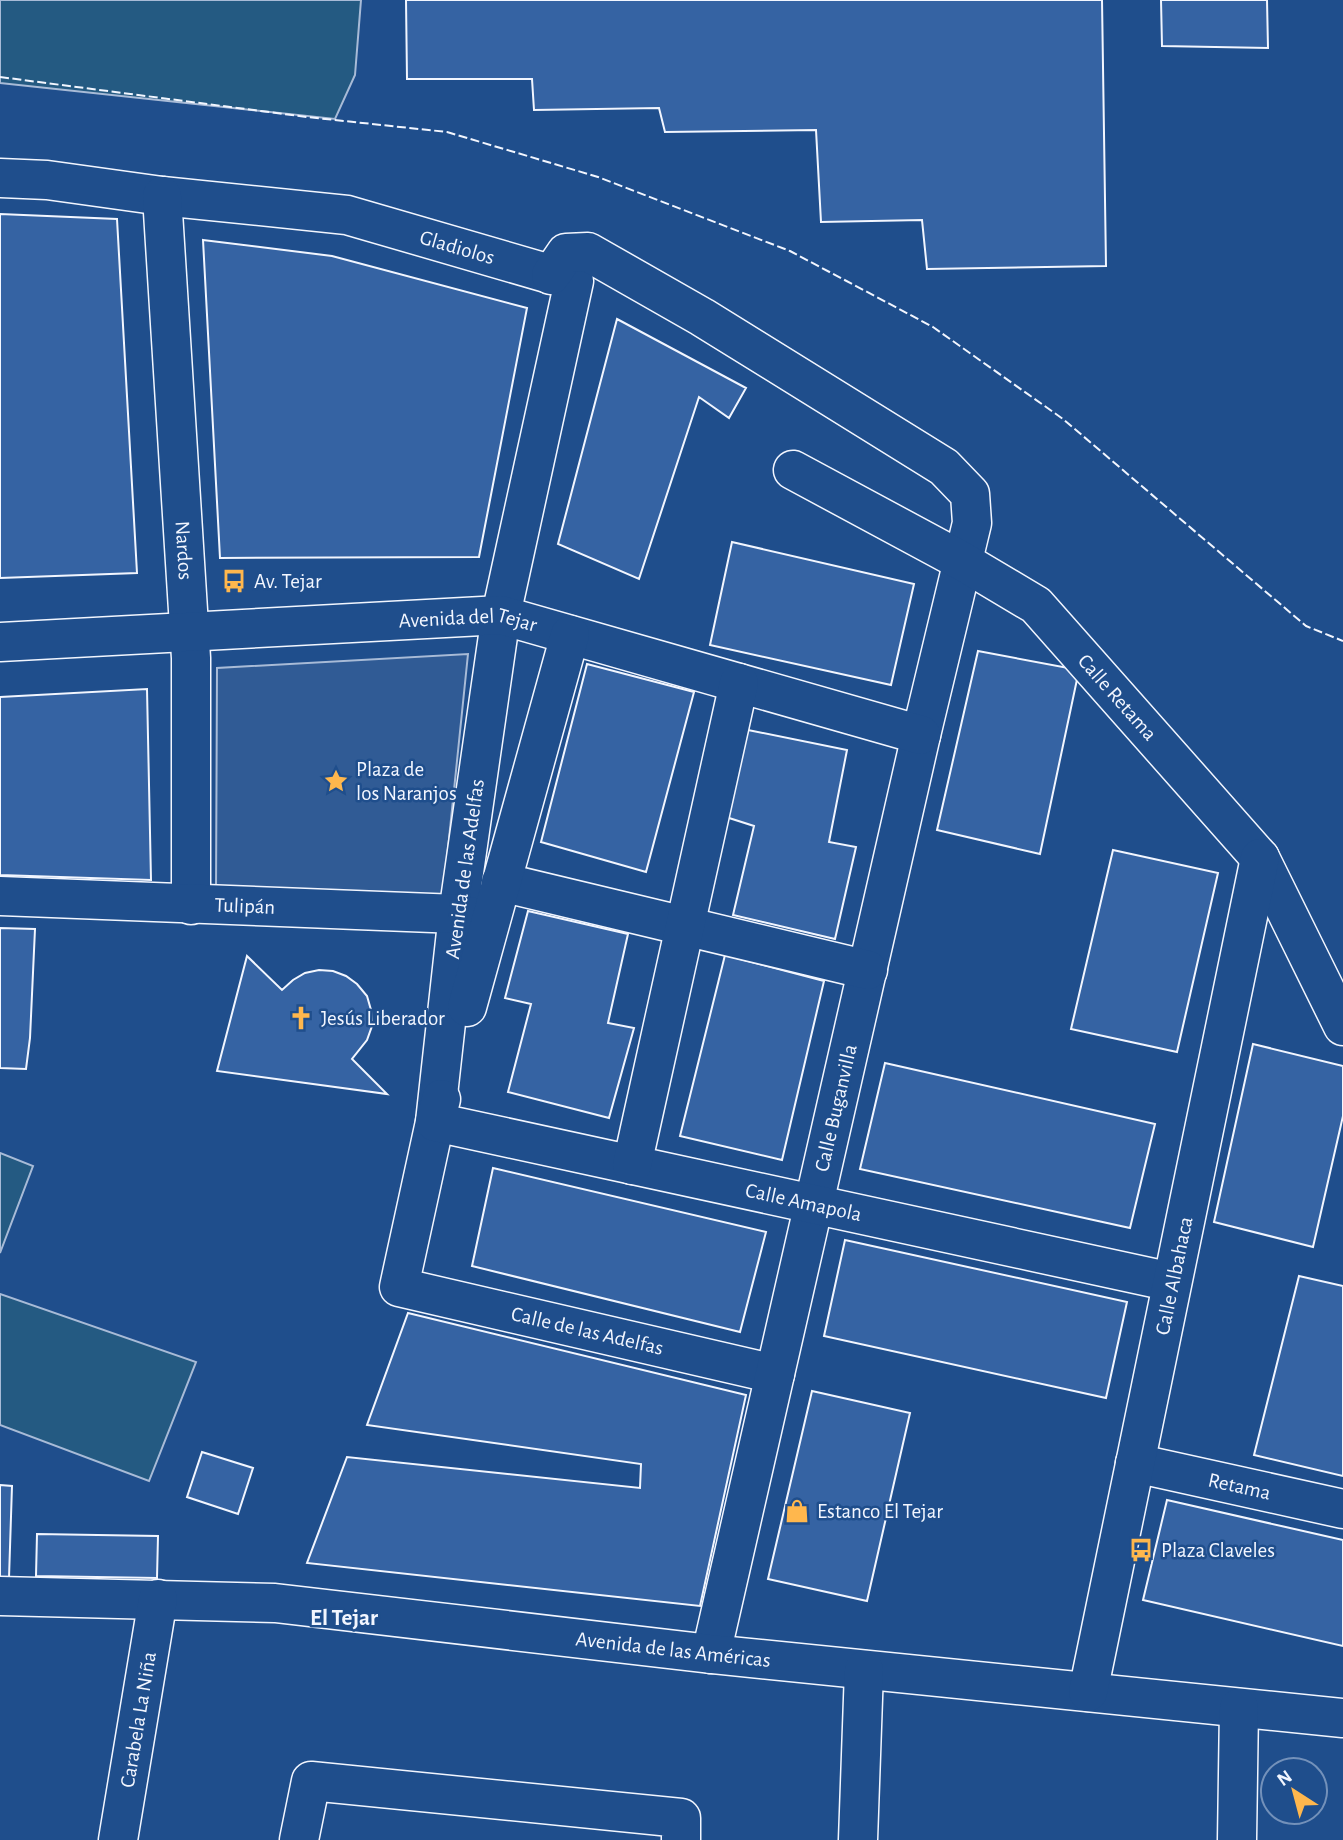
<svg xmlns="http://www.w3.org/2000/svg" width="1343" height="1840" font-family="'Alegreya Sans',sans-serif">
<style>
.green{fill:#245a82;stroke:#a8bbd7;stroke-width:2}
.parking{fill:#305b95;stroke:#a8bbd7;stroke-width:2}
.building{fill:#3563a3;stroke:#f2f6ff;stroke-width:2}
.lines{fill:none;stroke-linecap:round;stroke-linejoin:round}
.minor-casing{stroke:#f2f6ff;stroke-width:41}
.minor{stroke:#1f4e8c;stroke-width:38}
.fence{stroke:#f2f6ff;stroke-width:2;stroke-dasharray:9 3.5;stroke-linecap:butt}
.labels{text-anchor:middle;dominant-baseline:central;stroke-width:5;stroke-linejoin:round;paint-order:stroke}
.street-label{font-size:21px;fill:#f2f6ff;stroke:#1f4e8c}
.poi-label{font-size:21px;fill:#f2f6ff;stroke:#1f4e8c;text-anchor:start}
.neighbourhood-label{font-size:23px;font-weight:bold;fill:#f2f6ff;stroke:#1f4e8c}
</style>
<rect width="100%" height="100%" fill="#1f4e8c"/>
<!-- green -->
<path class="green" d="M0 0H361L355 75 335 119 0 83Z
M0 1153 33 1166 0 1253Z
M0 1294 196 1362 149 1481 0 1425Z"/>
<!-- parking -->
<path class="parking" d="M468 654 443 897 216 894 217 668Z"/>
<!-- building -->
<path class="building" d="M406 0H1102L1106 266 927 269 922 220 821 222 816 130 665 132 659 108 534 110 532 79H407Z
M1161 0H1267L1268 48 1162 46Z
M0 214 117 219 137 573 0 578Z
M203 240 332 256 527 308 479 557 220 558Z
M617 319 746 388 729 418 699 397 639 579 558 544Z
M732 542 914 584 891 685 710 645Z
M978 651 1079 670 1040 854 937 830Z
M587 664 694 692 646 872 541 842Z
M147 689 151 880 0 875V697Z
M748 730 847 750 829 842 856 847 835 939 733 915 754 826 726 817Z
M1113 850 1218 873 1177 1052 1071 1029Z
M528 911 628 934 608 1023 634 1028 609 1118 508 1092 531 1004 505 998Z
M0 928 35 929 30 1038 26 1069 0 1068Z
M725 955 824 981 782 1160 680 1136Z
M247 956 282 990 293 980 305 973 319 970 333 971 346 976 357 984 367 996 371 1010 372 1026 367 1040 352 1059 387 1094 217 1071Z
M1253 1044 1343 1066V1116L1313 1247 1214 1222Z
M885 1063 1155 1124 1130 1228 860 1169Z
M493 1168 766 1232 740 1332 472 1266Z
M845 1240 1127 1302 1106 1398 824 1336Z
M1299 1276 1343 1286V1476L1254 1455Z
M408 1313 746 1395 700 1606 307 1563 347 1457 640 1488 641 1464 367 1425Z
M812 1391 910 1413 867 1601 768 1579Z
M202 1452 253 1468 238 1514 187 1497Z
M0 1485 12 1486 9 1578H0Z
M1167 1500 1343 1540V1646L1143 1600Z
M37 1534 158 1536 157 1578 36 1576Z"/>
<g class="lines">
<!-- minor casing -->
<g class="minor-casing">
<g id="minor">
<path id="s1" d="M0 178 47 180 162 196 347 215 574 281 501 615 458 914 435 1122 399 1287 775 1374"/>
<path id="s2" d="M162 196 191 658V905"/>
<path d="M551 275 566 253 588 252 702 317 944 467 970 494 972 523 921 735 711 1654"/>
<path id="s3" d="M793 470 962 561 1036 605 1260 858 1343 1026"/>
<path id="s4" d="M0 642 501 615 921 735"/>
<path d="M501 882 868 970"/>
<path id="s5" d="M0 896 458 914 484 919"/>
<path d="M467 1007 570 635"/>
<path id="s6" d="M441 1099 435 1122 1172 1282"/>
<path d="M632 1165 739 683"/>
<path id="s7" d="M1135 1463 1343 1509"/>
<path id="s8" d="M0 1596 275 1603 711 1654 1343 1718"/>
<path id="s9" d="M1088 1692 1260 858"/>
<path id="s10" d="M118 1840 158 1599"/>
<path d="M299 1840 311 1781 681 1818V1840"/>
<path d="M858 1840 864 1670"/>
<path d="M1237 1840 1239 1708"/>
</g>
</g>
<!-- minor -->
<use href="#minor" class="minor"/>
<!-- fence -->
<path class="fence" d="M0 77 307 117 447 132 598 177 790 251 933 327 1063 419 1306 626 1343 641"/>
</g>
<!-- icons -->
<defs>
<g id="bus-bare" transform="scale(1.89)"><path d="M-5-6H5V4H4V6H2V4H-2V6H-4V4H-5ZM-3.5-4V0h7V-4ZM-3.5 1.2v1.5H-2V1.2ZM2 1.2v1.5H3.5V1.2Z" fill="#ffb74d" stroke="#1f4e8c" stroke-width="2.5" paint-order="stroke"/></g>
<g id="sight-bare" transform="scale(1.89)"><path d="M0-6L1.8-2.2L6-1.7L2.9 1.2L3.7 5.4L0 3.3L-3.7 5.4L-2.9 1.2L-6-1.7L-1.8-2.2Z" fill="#ffb74d" stroke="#1f4e8c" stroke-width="2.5" paint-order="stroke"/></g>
<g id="church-bare" transform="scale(1.89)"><path d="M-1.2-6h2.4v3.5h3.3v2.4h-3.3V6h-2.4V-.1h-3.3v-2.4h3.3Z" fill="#ffb74d" stroke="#1f4e8c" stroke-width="2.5" paint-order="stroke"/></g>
<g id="shop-bare" transform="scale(1.89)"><path d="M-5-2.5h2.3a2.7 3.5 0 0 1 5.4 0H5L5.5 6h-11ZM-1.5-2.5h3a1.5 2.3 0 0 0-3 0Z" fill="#ffb74d" stroke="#1f4e8c" stroke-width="2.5" paint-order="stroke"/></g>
</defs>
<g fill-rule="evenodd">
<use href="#bus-bare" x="234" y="581"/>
<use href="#sight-bare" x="336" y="781"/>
<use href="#church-bare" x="301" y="1018"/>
<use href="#shop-bare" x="797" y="1511"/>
<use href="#bus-bare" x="1141" y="1550"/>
</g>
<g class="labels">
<!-- street labels -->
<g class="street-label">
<text stroke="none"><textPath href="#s1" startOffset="464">Gladiolos</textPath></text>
<text stroke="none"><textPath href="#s2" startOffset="355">Nardos</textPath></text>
<text stroke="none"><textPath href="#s4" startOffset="469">Avenida del Tejar</textPath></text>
<text stroke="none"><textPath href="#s3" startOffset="401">Calle Retama</textPath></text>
<text transform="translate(465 869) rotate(-82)">Avenida de las Adelfas</text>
<text stroke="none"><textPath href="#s5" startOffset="245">Tulipán</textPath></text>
<text transform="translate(836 1108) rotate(-77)">Calle Buganvilla</text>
<text stroke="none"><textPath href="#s6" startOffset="401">Calle Amapola</textPath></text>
<text stroke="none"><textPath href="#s9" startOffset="425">Calle Albahaca</textPath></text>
<text stroke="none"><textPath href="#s1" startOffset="1801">Calle de las Adelfas</textPath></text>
<text stroke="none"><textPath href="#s7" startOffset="107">Retama</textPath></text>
<text stroke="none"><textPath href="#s8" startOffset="676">Avenida de las Américas</textPath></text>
<text stroke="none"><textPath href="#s10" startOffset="122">Carabela La Niña</textPath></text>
</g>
<!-- poi labels -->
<g class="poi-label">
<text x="254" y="581">Av. Tejar</text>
<text x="356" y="769">Plaza de<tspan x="356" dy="24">los Naranjos</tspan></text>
<text x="321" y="1018">Jesús Liberador</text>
<text x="817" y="1511">Estanco El Tejar</text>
<text x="1161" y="1550">Plaza Claveles</text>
</g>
<!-- neighbourhood labels -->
<g class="neighbourhood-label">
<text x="344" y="1618">El Tejar</text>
</g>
</g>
<!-- north arrow -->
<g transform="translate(1294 1791) rotate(324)"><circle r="33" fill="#1f4e8c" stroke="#7391ba" stroke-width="2"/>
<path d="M0-5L12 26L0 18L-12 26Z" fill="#ffb74d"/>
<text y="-10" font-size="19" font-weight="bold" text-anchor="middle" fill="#f2f6ff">N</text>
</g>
</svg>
